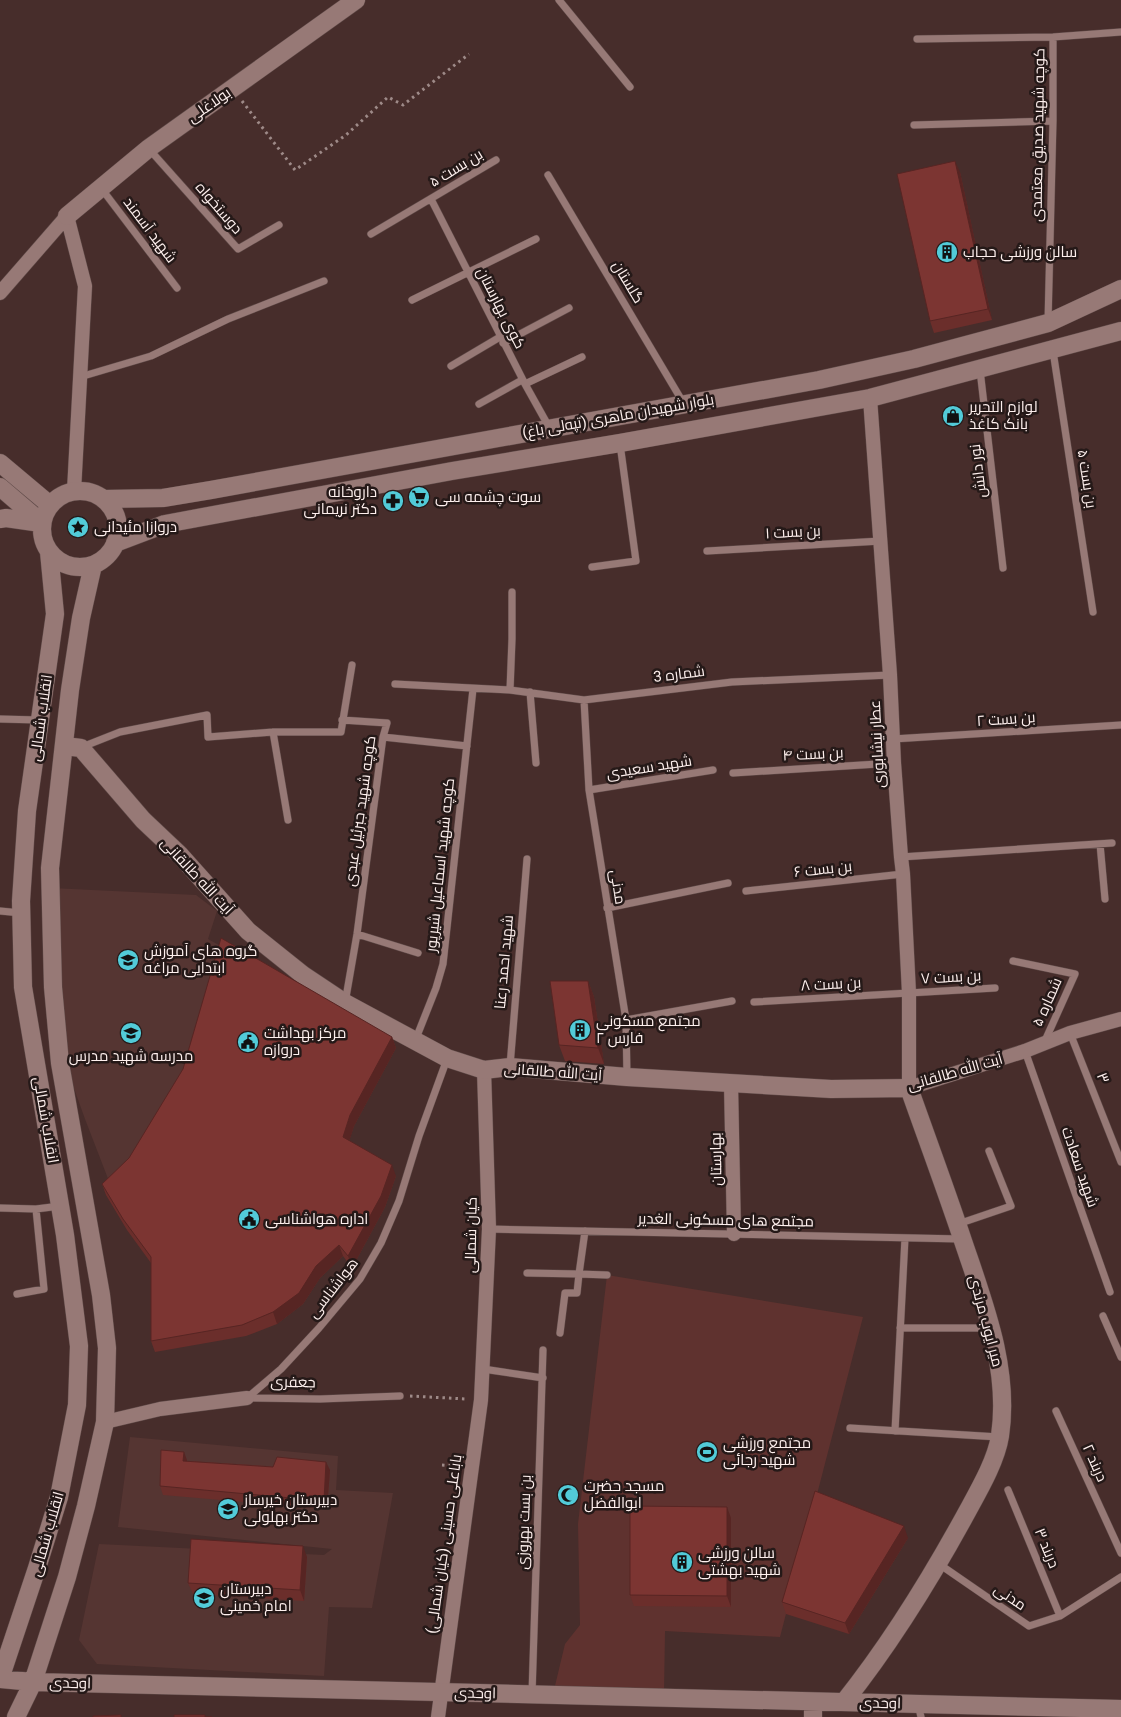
<svg xmlns="http://www.w3.org/2000/svg" width="1121" height="1717" font-family="Roboto,Cairo,sans-serif">
<style>
.built{fill:#553532}
.green{fill:#5f322f}
.lines{fill:none;stroke-linecap:round;stroke-linejoin:round}
.service-casing{stroke:#5f4a48;stroke-width:8}
.minor-casing{stroke:#5f4a48;stroke-width:15}
.tertiary-casing{stroke:#5f4a48;stroke-width:19}
.path{stroke:#9e8a88;stroke-width:3;stroke-dasharray:2.5 4;stroke-linecap:butt}
.service{stroke:#977976;stroke-width:7}
.minor{stroke:#977976;stroke-width:14}
.tertiary{stroke:#977976;stroke-width:18}
.wall{fill:#6b2e2b}
.shaded-wall{fill:#572523}
.building{fill:#7c3532;stroke:#572523}
.labels{text-anchor:middle;dominant-baseline:central;stroke-width:5;stroke-linejoin:round;paint-order:stroke}
.street-label{font-size:15px;fill:#fef0ee;stroke:#251918}
.poi-label{font-size:15px;fill:#fef0ee;stroke:#251918;text-anchor:start}
</style>
<rect width="100%" height="100%" fill="#472d2b"/>
<!-- built -->
<path class="built" d="M51 888 196 895 217 911 208 939 226 949 187 1080 112 1189 85 1119 66 1066Z
M130 1437 338 1456 336 1490 393 1493 372 1608 329 1607 324 1676 97 1664 79 1640 99 1544 324 1555 332 1549 118 1527Z"/>
<!-- green -->
<path class="green" d="M607 1275 863 1317 780 1637 665 1631 664 1693 554 1690 565 1644 580 1625 578 1524Z"/>
<g class="lines">
<!-- service casing -->
<g class="service-casing">
<path id="service" d="M559 0 630 87
M917 39 1053 37 1121 32
M914 125 1053 121
M149 149 238 249 279 225
M548 175 684 404
M101 188 177 288
M431 199 525 384 549 427
M371 234 496 160
M412 300 536 239
M1048 322 1053 121V37
M503 343 569 308
M1053 351 1093 612
M451 366 500 337
M980 370 1003 568
M80 377 151 356 228 319 324 281
M525 384 582 357
M479 404 522 380
M707 551 881 541
M592 567 636 561 620 444
M395 684 510 690 584 700 732 682 890 675
M510 690 512 639V592
M530 692 536 763
M584 700 589 790 626 1020 627 1077
M0 719 38 720
M342 720 387 723 383 737 357 934 345 1003
M273 732 288 820
M383 737 467 746
M893 739 1121 725
M82 747 120 732 207 715 208 737 273 732H341L352 665
M733 773 894 763
M589 790 713 770
M1100 844 1105 899
M901 857 1112 843
M746 891 903 874
M607 908 728 883
M0 911 21 913
M357 934 418 953
M1013 961 1075 974 1044 1043
M754 1002 995 988
M626 1020 732 1001
M1070 1033 1121 1162
M415 1041 436 988 443 964 473 689
M1025 1051 1110 1292
M510 1066 527 859
M0 1208 36 1209 60 1206
M958 1224 1011 1206 989 1151
M489 1229 961 1239
M585 1231 579 1274 607 1275
M527 1273 579 1274 577 1293H565L560 1333
M17 1294 44 1289 36 1209
M1103 1316 1121 1357
M900 1328H990
M483 1369 543 1378
M247 1398 281 1369 319 1328 360 1279 381 1243 399 1201 419 1136 447 1059
M247 1398 320 1399 400 1396
M1056 1411 1121 1553
M850 1428 999 1437
M895 1431 905 1238
M1008 1490 1060 1616
M939 1564 1029 1626 1060 1616 1121 1577
M532 1694 543 1350
M918 1704 921 1717"/>
</g>
<!-- minor casing -->
<g class="minor-casing">
<path id="minor" d="M67 216 85 286 74 491
M0 293 67 216
M870 398 890 675 894 763 901 857 903 874 909 993V1088L1025 1051 1070 1033 1121 1019
M731 1083 734 1234
M105 1422 160 1409 247 1398
M438 1717 481 1400 489 1229 484 1070"/>
</g>
<!-- tertiary casing -->
<g class="tertiary-casing">
<path id="tertiary" d="M67 216 149 148 356 0
M0 463 50 505
M0 487 42 523
M42 529a38 38 0 1 1 76 0a38 38 0 1 1-76 0Z
M104 499 163 498 211 490 819 380 914 359 1048 323 1121 289
M0 519 6 518 41 523
M115 543 165 524 452 471 620 443 870 398 1121 331
M65 746 81 748 143 820 180 855 248 931 303 975 345 1003 447 1058 484 1070 510 1067 627 1077 831 1089 909 1088C927 1139 946 1190 963 1241 984 1303 1010 1369 1000 1436 996 1461 979 1490 967 1512 931 1578 891 1643 844 1702
M0 1679 37 1568 59 1497 77 1405 79 1346 65 1235 23 987 21 901 27 811 55 614 49 552
M0 1679 33 1682 1121 1709
M16 1717 33 1682 67 1577 86 1506 105 1422 107 1348 101 1295 60 1063 53 987 50 868 70 690 81 618 93 565
M813 1717V1702"/>
</g>
<!-- path -->
<path class="path" d="M242 101 295 170 346 135 388 97 403 105 469 54
M410 1396 466 1399
M442 1465 459 1466"/>
<!-- service -->
<use href="#service" class="service"/>
<!-- minor -->
<use href="#minor" class="minor"/>
<!-- tertiary -->
<use href="#tertiary" class="tertiary"/>
</g>
<!-- wall -->
<path class="wall" d="M960 172 992 320 934 333 930 321Z
M588 981 594 997 604 1064 565 1061 559 1045Z
M392 1037 396 1048 354 1126 349 1141 396 1176 385 1207 352 1268 343 1256 320 1278 303 1304 277 1324 246 1336 155 1352 151 1341V1263L127 1230 106 1195 102 1184Z
M187 1460V1461L330 1470 327 1509 163 1495 160 1486Z
M731 1518V1607L634 1606 630 1595Z
M908 1538 849 1634 786 1614 782 1602Z
M307 1557 304 1601 193 1594 188 1583Z"/>
<!-- shaded-wall -->
<path class="shaded-wall" d="M955 161 960 172 992 320 988 309Z
M588 981 594 997 604 1064 598 1048Z
M392 1037 396 1048 354 1126 347 1148 343 1137 350 1115Z
M392 1165 396 1176 385 1207 352 1268 348 1256Z
M339 1245 343 1256 320 1278 303 1304 277 1324 273 1312 316 1266Z
M184 1452 187 1460 186 1470 183 1461Z
M326 1462 330 1470 327 1509 324 1501Z
M727 1507 731 1518V1607L727 1596Z
M904 1526 908 1538 849 1634 845 1623Z
M303 1546 307 1557 304 1601 300 1590Z"/>
<!-- building -->
<path class="building" d="M955 161 988 309 930 321 897 174Z
M221 938 392 1037 350 1115 343 1137 392 1165 381 1196 348 1256 339 1245 316 1266 299 1293 273 1312 242 1325 151 1341V1257L123 1219 102 1184 129 1158 183 1069Z
M550 981H588L598 1048 559 1045Z
M161 1450 184 1452 183 1461 273 1467 277 1457 326 1462 324 1501 160 1486Z
M815 1491 904 1526 845 1623 782 1602Z
M630 1506 727 1507V1596L630 1595Z
M191 1539 303 1546 300 1590 188 1583Z
M121 1715V1717H93V1716Z
M174 1715H205V1717H212H174Z"/>
<!-- icons -->
<defs>
<g id="building-disc" transform="scale(1.125)"><circle r="9.5" fill="#52cbd8" stroke="#251918"/><path d="M-4-6H4V6H1V3H-1V6H-4ZM-2.5-4.3h1.7v1.8h-1.7ZM.8-4.3h1.7v1.8H.8ZM-2.5-1h1.7V.8h-1.7ZM.8-1h1.7V.8H.8Z" fill="#111"/></g>
<g id="shop-disc" transform="scale(1.125)"><circle r="9.5" fill="#52cbd8" stroke="#251918"/><path d="M-5-2.5h2.3a2.7 3.5 0 0 1 5.4 0H5L5.5 6h-11ZM-1.5-2.5h3a1.5 2.3 0 0 0-3 0Z" fill="#111"/></g>
<g id="supermarket-disc" transform="scale(1.125)"><circle r="9.5" fill="#52cbd8" stroke="#251918"/><path d="M-6-5.5h2.5l.6 2H6L4.5 2H-2.5L-4.4-4H-6ZM-1.5 3.2a1.3 1.3 0 1 0 .1 0ZM3 3.2a1.3 1.3 0 1 0 .1 0Z" fill="#111"/></g>
<g id="pharmacy-disc" transform="scale(1.125)"><circle r="9.5" fill="#52cbd8" stroke="#251918"/><path d="M-2-6h4v4h4v4h-4v4h-4v-4h-4v-4h4Z" fill="#111"/></g>
<g id="sight-disc" transform="scale(1.125)"><circle r="9.5" fill="#52cbd8" stroke="#251918"/><path d="M0-6L1.8-2.2L6-1.7L2.9 1.2L3.7 5.4L0 3.3L-3.7 5.4L-2.9 1.2L-6-1.7L-1.8-2.2Z" fill="#111"/></g>
<g id="school-disc" transform="scale(1.125)"><circle r="9.5" fill="#52cbd8" stroke="#251918"/><path d="M0-5L7-2L0 1L-7-2ZM-4 1L0 2.5L4 1V4Q0 6-4 4Z" fill="#111"/></g>
<g id="civic-disc" transform="scale(1.125)"><circle r="9.5" fill="#52cbd8" stroke="#251918"/><path d="M-.6-6.5H3V-4.5H.6V-3L4-1V1h2V6H-6V1h2V-1L-.6-3ZM-1.2 2.5V6h2.4V2.5Z" fill="#111"/></g>
<g id="stadium-disc" transform="scale(1.125)"><circle r="9.5" fill="#52cbd8" stroke="#251918"/><path d="M0-5a6.5 5 0 1 0 0 10a6.5 5 0 1 0 0-10ZM-3.5-1.8h7v3.6h-7Z" fill="#111"/></g>
<g id="mosque-disc" transform="scale(1.125)"><circle r="9.5" fill="#52cbd8" stroke="#251918"/><path d="M3.5-4.9A6 6 0 1 0 3.5 4.9A5 5 0 1 1 3.5-4.9Z" fill="#111"/></g>
</defs>
<g fill-rule="evenodd">
<use href="#building-disc" x="947" y="252"/>
<use href="#shop-disc" x="953" y="416"/>
<use href="#supermarket-disc" x="419" y="497"/>
<use href="#pharmacy-disc" x="393" y="501"/>
<use href="#sight-disc" x="78" y="527"/>
<use href="#school-disc" x="128" y="960"/>
<use href="#building-disc" x="580" y="1030"/>
<use href="#school-disc" x="131" y="1033"/>
<use href="#civic-disc" x="248" y="1042"/>
<use href="#civic-disc" x="249" y="1219"/>
<use href="#stadium-disc" x="707" y="1452"/>
<use href="#mosque-disc" x="568" y="1495"/>
<use href="#school-disc" x="228" y="1509"/>
<use href="#building-disc" x="682" y="1562"/>
<use href="#school-disc" x="204" y="1598"/>
</g>
<g class="labels">
<!-- street labels -->
<g class="street-label">
<text transform="translate(209 105) rotate(-35)">بولاغلی</text>
<text transform="translate(1038 135) rotate(-89)">کوچه شهید صدیق معتمدی</text>
<text transform="translate(456 168) rotate(-31)">بن بست ۵</text>
<text transform="translate(219 208) rotate(49)">دوستخواه</text>
<text transform="translate(150 230) rotate(53)">شهید آسمند</text>
<text transform="translate(628 282) rotate(59)">گلستان</text>
<text transform="translate(501 308) rotate(63)">کوی بهارستان</text>
<text transform="translate(618 416) rotate(-10)">بلوار شهیدان ماهری (تپه‌لی باغ)</text>
<text transform="translate(978 471) rotate(-97)">نور دانش</text>
<text transform="translate(1087 479) rotate(81)">بن بست ۵</text>
<text transform="translate(793 532) rotate(-3)">بن بست ۱</text>
<text transform="translate(679 674) rotate(-7)">شماره 3</text>
<text transform="translate(41 718) rotate(-82)">انقلاب شمالی</text>
<text transform="translate(1006 719) rotate(-4)">بن بست ۲</text>
<text transform="translate(877 744) rotate(-93)">عطار نیشابوری</text>
<text transform="translate(813 754) rotate(-3)">بن بست ۴</text>
<text transform="translate(649 767) rotate(-9)">شهید سعیدی</text>
<text transform="translate(360 811) rotate(-82)">کوچه شهید جبرئیل عبدی</text>
<text transform="translate(440 865) rotate(-84)">کوچه شهید اسماعیل شیرپور</text>
<text transform="translate(823 869) rotate(-6)">بن بست ۶</text>
<text transform="translate(197 876) rotate(47)">آیت الله طالقانی</text>
<text transform="translate(618 887) rotate(81)">مدنی</text>
<text transform="translate(504 962) rotate(-85)">شهید احمد رعنا</text>
<text transform="translate(951 977) rotate(-3)">بن بست ۷</text>
<text transform="translate(831 984) rotate(-3)">بن بست ۸</text>
<text transform="translate(1047 1002) rotate(-66)">شماره ۵</text>
<text transform="translate(553 1072) rotate(4)">آیت الله طالقانی</text>
<text transform="translate(955 1072) rotate(-16)">آیت الله طالقانی</text>
<text transform="translate(1103 1078) rotate(69)">۳</text>
<text transform="translate(46 1120) rotate(80)">انقلاب شمالی</text>
<text transform="translate(716 1159) rotate(-91)">بهارستان</text>
<text transform="translate(1080 1167) rotate(71)">شهید سعادت</text>
<text transform="translate(726 1220) rotate(1)">مجتمع های مسکونی الغدیر</text>
<text transform="translate(471 1235) rotate(-89)">کیان شمالی</text>
<text transform="translate(333 1288) rotate(-52)">هواشناسی</text>
<text transform="translate(986 1321) rotate(75)">میر ایوب مرندی</text>
<text transform="translate(293 1382) rotate(1)">جعفری</text>
<text transform="translate(1095 1463) rotate(66)">دربند ۲</text>
<text transform="translate(524 1522) rotate(-88)">بن بست بهروزی</text>
<text transform="translate(47 1534) rotate(-74)">انقلاب شمالی</text>
<text transform="translate(444 1544) rotate(-82)">باباعلی حسینی (کیان شمالی)</text>
<text transform="translate(1047 1548) rotate(68)">دربند ۳</text>
<text transform="translate(1010 1597) rotate(34)">مدنی</text>
<text transform="translate(70 1683) rotate(1)">اوحدی</text>
<text transform="translate(475 1693) rotate(1)">اوحدی</text>
<text transform="translate(880 1703) rotate(1)">اوحدی</text>
</g>
<!-- poi labels -->
<g class="poi-label">
<text x="963" y="252">سالن ورزشی حجاب</text>
<text x="969" y="407">لوازم التحریر<tspan x="969" dy="17">بانک کاغذ</tspan></text>
<text x="377" y="492" text-anchor="end">داروخانه<tspan x="377" dy="17">دكتر نریمانی</tspan></text>
<text x="435" y="497">سوت چشمه سی</text>
<text x="94" y="527">دروازا مئیدانی</text>
<text x="144" y="951">گروه های آموزش<tspan x="144" dy="17">ابتدایی مراغه</tspan></text>
<text x="596" y="1021">مجتمع مسکونی<tspan x="596" dy="17">فارس ۲</tspan></text>
<text x="264" y="1033">مرکز بهداشت<tspan x="264" dy="17">دروازه</tspan></text>
<text x="131" y="1056" text-anchor="middle">مدرسه شهید مدرس</text>
<text x="265" y="1219">اداره هواشناسی</text>
<text x="723" y="1443">مجتمع ورزشی<tspan x="723" dy="17">شهید رجائی</tspan></text>
<text x="584" y="1486">مسجد حضرت<tspan x="584" dy="17">ابوالفضل</tspan></text>
<text x="244" y="1500">دبیرستان خیرساز<tspan x="244" dy="17">دکتر بهلولی</tspan></text>
<text x="698" y="1553">سالن ورزشی<tspan x="698" dy="17">شهید بهشتی</tspan></text>
<text x="220" y="1589">دبیرستان<tspan x="220" dy="17">امام خمینی</tspan></text>
</g>
</g>
</svg>
